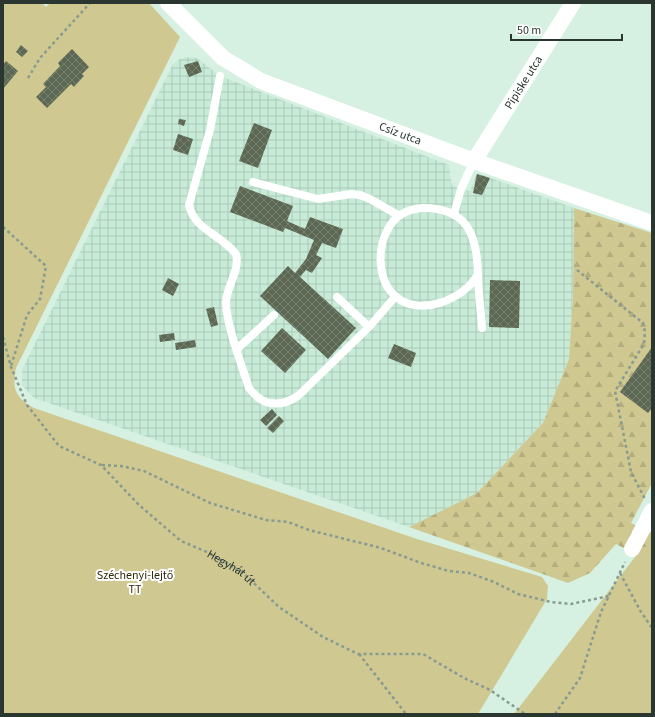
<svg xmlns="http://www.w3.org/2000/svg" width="655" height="717" viewBox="0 0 655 717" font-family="'Source Sans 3',sans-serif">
	<defs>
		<pattern id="industrial-grid" width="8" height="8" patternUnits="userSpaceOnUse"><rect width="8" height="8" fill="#c7ebd7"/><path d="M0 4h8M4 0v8" fill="none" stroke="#abcab9"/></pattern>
		<pattern id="forest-firs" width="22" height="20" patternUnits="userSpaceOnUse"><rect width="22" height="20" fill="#d0c891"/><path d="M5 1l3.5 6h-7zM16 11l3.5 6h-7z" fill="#b3ac7d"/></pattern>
		<pattern id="building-cross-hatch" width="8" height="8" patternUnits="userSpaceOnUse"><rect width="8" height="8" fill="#5c6853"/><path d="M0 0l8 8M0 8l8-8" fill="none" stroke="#757f6e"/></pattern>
	</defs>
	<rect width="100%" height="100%" fill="#d6f1e2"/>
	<!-- industrial -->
	<path fill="url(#industrial-grid)" d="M189,57l8,1 23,18 229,89 3,21 18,5 7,-18 97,35 -1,85 -4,66 -26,64 -66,70 -68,34 -375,-129 -12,-13v-15l151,-306 7,-5z"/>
	<!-- forest -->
	<path fill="url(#forest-firs)" d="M574,208l78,25v250l-21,40 21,10v46l-17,-25 -19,-10 -26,29 -22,10 -159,-56 68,-34 66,-70 26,-64 4,-66z"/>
	<!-- park -->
	<path fill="#d0c891" d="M3,3h39l4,4 4,-4h99l31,34 -164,331c-4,21 -1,29 18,40l383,131 125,38 6,9 -1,13 -69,115h-475z
		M642,548l10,7v159h-138z"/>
	<!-- building -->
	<path fill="url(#building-cross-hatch)" d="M21,45l7,6 -6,6 -6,-5z
		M72,49l17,18 -7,7 2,2 -10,11 -3,-3 -24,24 -11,-11 10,-10 -3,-3 17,-18 -2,-3z
		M6,61l12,10 -15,18v-24z
		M198,61l4,11 -13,5 -5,-12z
		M179,119l7,1 -2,6 -6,-2z
		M254,123l18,7 -14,38 -19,-7z
		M178,134l15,5 -5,16 -15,-5z
		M477,174l13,4 -8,17 -9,-2z
		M240,186l53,20 -6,15 18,8 5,-12 33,12 -7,19 -14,-5 -6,12 6,3 -10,15 -6,-3 -6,7 56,51 -28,31 -68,-63 28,-30 7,7 11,-14 8,-19 -29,-12 -2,4 -53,-20z
		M168,278l11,6 -6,12 -11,-6z
		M490,280l30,1 -1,47 -30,-1z
		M214,307l4,18 -7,2 -5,-18z
		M282,328l24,22 -21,23 -24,-22z
		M174,333l1,7 -15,2 -1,-7z
		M195,340l1,7 -20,3 -1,-7z
		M394,344l22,9 -5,14 -23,-9z
		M652,347v61l-4,5 -28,-21z
		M272,409l5,6 -11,11 -6,-6z
		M279,416l5,5 -11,12 -6,-5z"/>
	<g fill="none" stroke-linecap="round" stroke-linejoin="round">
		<!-- path -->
		<g stroke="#879b90" stroke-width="2.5" stroke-dasharray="3 3" stroke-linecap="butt">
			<path d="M28,78l12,-20 50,-55"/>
			<path d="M3,227l43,39 -6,33 -13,16 -16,51"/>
			<path d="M577,270l66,53 2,9 -1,12 -29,47 16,81 14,27"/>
			<path id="s1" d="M3,337l8,30 16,38 32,41 42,19 38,40 42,36 26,11 35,20 37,35 44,30 35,17h65l41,24 26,12 35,24"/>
			<path d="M102,465l19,1 23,5 66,32 56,17 22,2 21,8 72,18 40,15 28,8 20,2 25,9 24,12 33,8 20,2 38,-8"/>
			<path d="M620,573l21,39 11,16"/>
			<path d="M359,654l47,60"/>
			<path d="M555,714l25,-36 21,-66 24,-50"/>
		</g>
		<!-- lane -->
		<path stroke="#fff" stroke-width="8" d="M220,76l-10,54 -21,75c5,25 33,30 47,49 4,17 -9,31 -10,48 0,22 16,64 23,86 13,18 30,20 49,8l71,-69 26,-30
			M253,182l65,17 33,-5 9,1 10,4 28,16
			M454,214l7,-25 13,-28
			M478,274c-13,25 -59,44 -83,22 -17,-15 -18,-46 -8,-65 7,-15 19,-22 36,-23 44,0 54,26 55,66 0,18 3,36 4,54
			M337,297l32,30
			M237,349l37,-34"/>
		<!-- street -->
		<g stroke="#fff" stroke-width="16">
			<path id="s2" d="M168,3l55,55 38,23 213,80 178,62"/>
			<path id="s3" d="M474,161l99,-158"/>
			<path d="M632,549l20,-38"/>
		</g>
	</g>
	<g text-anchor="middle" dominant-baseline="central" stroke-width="4" stroke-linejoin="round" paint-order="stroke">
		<!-- street labels -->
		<g font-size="12" fill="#2b3630" stroke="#fff">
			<text stroke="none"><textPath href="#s3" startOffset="93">Pipiske utca</textPath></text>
			<text stroke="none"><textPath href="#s2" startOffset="271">Csíz utca</textPath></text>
			<text stroke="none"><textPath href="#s1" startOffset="338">Hegyhát út</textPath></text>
		</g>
		<!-- park labels -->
		<g font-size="12" fill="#2e2a0d" stroke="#fff">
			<text x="135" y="575">Széchenyi-lejtő<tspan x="135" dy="14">TT</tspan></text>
		</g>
	</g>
	<!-- border -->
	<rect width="655" height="717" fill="none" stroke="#2b3630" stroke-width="8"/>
	<!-- scale -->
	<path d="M511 34v6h111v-6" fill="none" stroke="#2b3630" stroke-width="2"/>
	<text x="517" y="34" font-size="12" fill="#2b3630" stroke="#ffffff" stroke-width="3" paint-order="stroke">50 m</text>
</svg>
